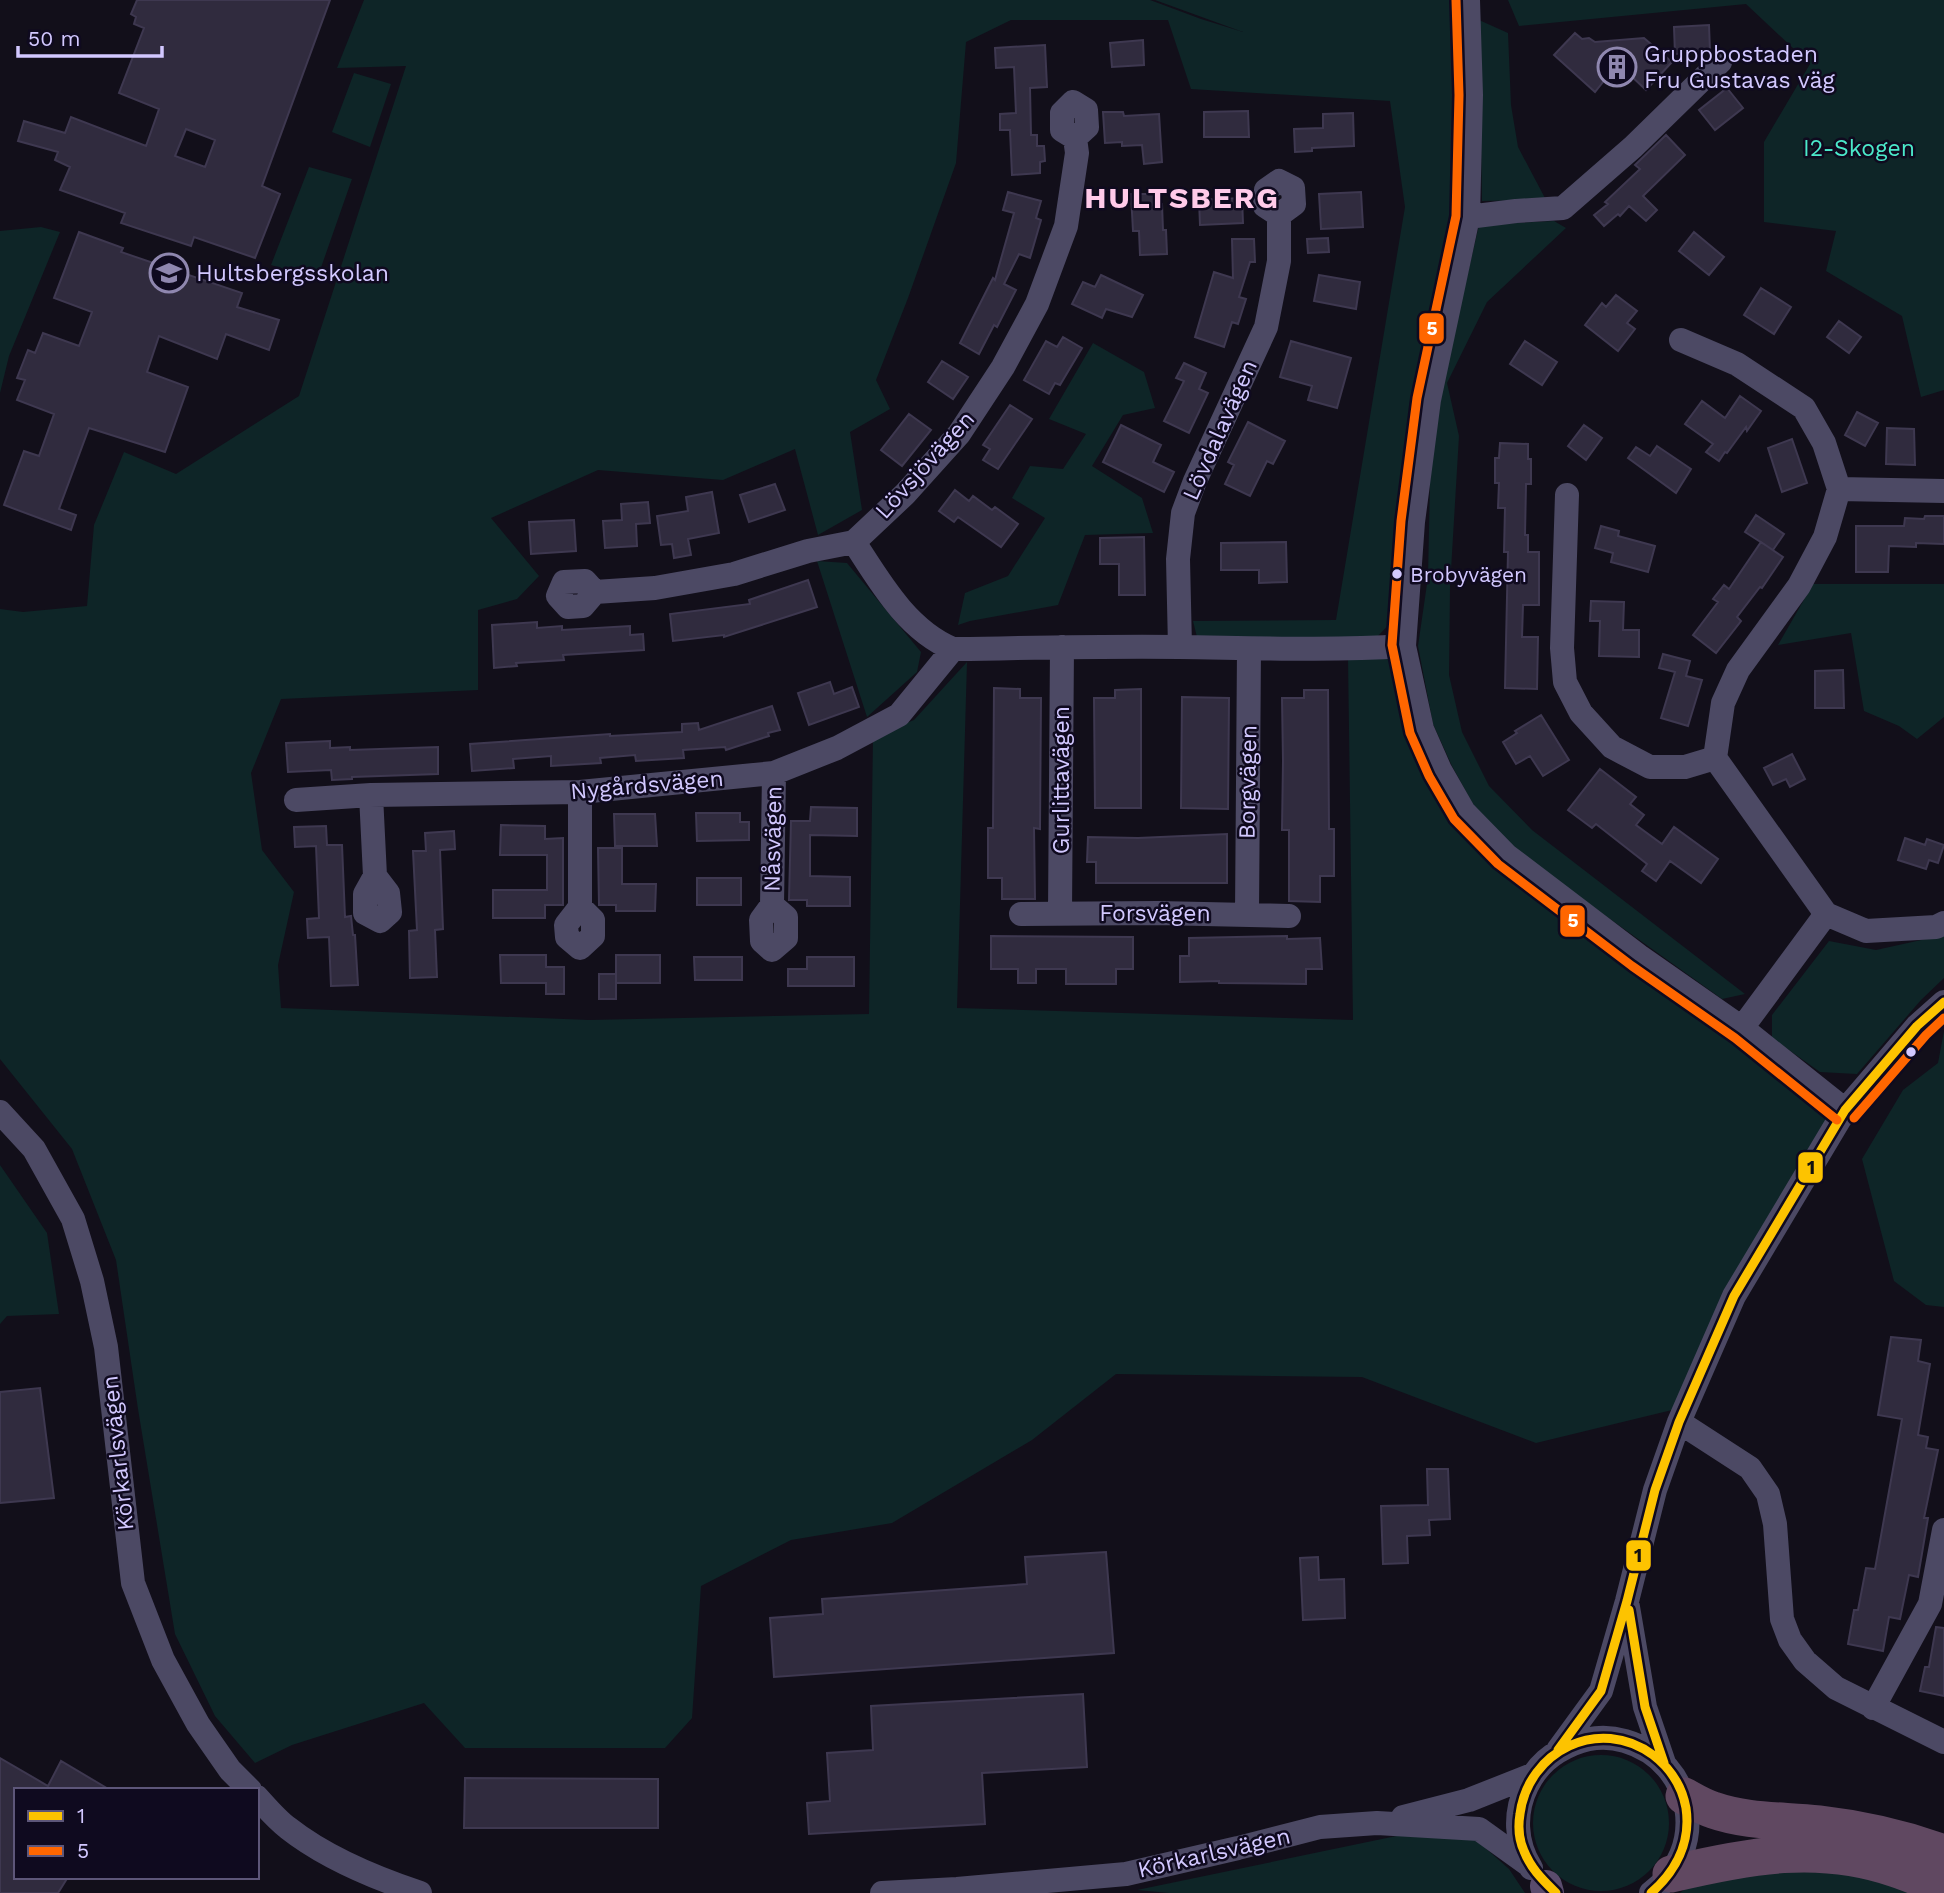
<svg xmlns="http://www.w3.org/2000/svg" width="1944" height="1893" viewBox="0 0 1944 1893" font-family="'Work Sans',sans-serif">
	<rect width="100%" height="100%" fill="#120f1a"/>
	<!-- green -->
	<path fill="#0e2527" d="M364,0h786l51,19 42,13 -88,-32h298l6,130 -3,75 -35,177 -18,108 -6,126 -20,21h-180l-4,-16 143,-1 69,-413 -15,-106 -199,-12 -23,-69h-157l-45,22 -10,121 -48,135 -32,82 14,29 -40,23 12,78 -44,25 -23,-86 -72,31 -125,-10 -107,48 48,58 -22,23 -39,11v80l-197,9 -30,74 11,77 32,42 -16,73 3,43 308,12 280,-6 4,-277 41,-17 53,-58 -10,346 396,12 -5,-363 49,-1 14,81 41,80 50,52 274,196 56,47 -160,298 -136,33 -174,-66 -246,-3 -84,66 -140,83 -101,17 -90,46 -9,132 -27,30h-200l-41,-45 -132,42 -37,18 -40,-47 -40,-82 -37,-225 -22,-149 -44,-111 -72,-90v-450l23,3 64,-6 7,-81 30,-73 52,22 123,-78 107,-330 -69,2z
		M1508,0h436v390l-23,7 -19,-81 -76,-45 10,-40 -72,-9v-80l46,-78 -64,-60 -227,22z
		M1479,20l29,13 3,72 7,42 28,53 -64,1z
		M354,73l37,11 -21,63 -38,-15z
		M309,167l43,12 -35,100 -46,-14z
		M1554,221l12,7 -79,74 -40,81 12,53 -9,151 -1,88 13,57 27,54 43,44 213,164 -23,5 -210,-150 -38,-43 -22,-40 -19,-42 -15,-78 10,-69 3,-144 48,-208z
		M41,227l19,5 -51,124 -9,37v-162z
		M1093,343l51,29 11,36 -32,7 -31,51 50,32 11,35 -68,2 -27,70 -88,16 -12,4 7,-32 43,-17 37,-58 -33,-20 18,-32 33,3 23,-35 -37,-15z
		M817,561l30,2 74,89 -4,20 -50,45z
		M1813,584h131v133l-27,22 -18,-13 -35,-15 -13,-78 -73,12z
		M1944,935v43l-23,22 -64,74 -37,-2 -48,-34v-23l57,-74 47,9z
		M1944,1031v276l-18,-2 -32,-24 -32,-122 41,-69 35,-27z
		M0,1165l47,68 12,81 -52,2 -7,8z
		M1533 1823a68 68 0 1 1 136 0a68 68 0 1 1-136 0Z
		M1406,1834l67,3 36,32 16,24h-356l-32,-3z
		M1764,1862l78,5 86,26h-248l5,-4z"/>
	<!-- building -->
	<path fill="#302b3e" stroke="#3e3850" stroke-width="2" fill-rule="evenodd" d="M137,0h193l-68,186 18,8 -25,64 -61,-21 -3,9 -70,-23 4,-10 -65,-23 10,-23 -15,-7 3,-8 -40,-11 6,-20 41,12 6,-16 75,29 13,-37 -40,-16 25,-65 -10,-4 2,-7 -5,-3zM186,129l29,11 -10,27 -30,-11z
		M1709,25l1,26 -1,1 -34,2 -1,-27z
		M1575,33l7,6 7,-1 6,4 49,-4 28,24 -26,28 -19,-18h-16l-16,20 -41,-37z
		M1143,40l1,25 -32,2 -2,-24z
		M1045,45l2,42 -17,1 1,47h6v11h7l1,15 -5,1v11l-28,2 -2,-45h-10v-16l16,-1 -2,-46 -18,1 -1,-20z
		M1727,88l16,20 -28,22 -16,-20z
		M1248,111l1,26h-45v-25z
		M1103,112h20l1,4 35,-2 3,48 -18,2 -2,-19 -20,1v-4l-17,1z
		M1353,113l1,33 -42,2v3l-17,1 -1,-23 29,-1v-14z
		M1666,135l19,20 -42,41 14,14 -11,11 -17,-15 -9,10 -2,-2 -14,12 -10,-11 14,-11 -3,-2 35,-33 -5,-4z
		M1008,192l33,9 -5,17 5,2 -11,38 -11,-4 -15,30 12,6 -19,37 -3,-2 -15,29 -19,-11 33,-65 2,2 19,-67 -11,-3z
		M1361,192l2,35 -42,2 -2,-35z
		M1131,194h22v11l9,-1 1,26h3l1,24 -27,1 -1,-24h-6z
		M1242,198l1,25 -43,2 -1,-25z
		M79,232l44,16 -2,4 121,41 -5,14 42,13 -10,30 -43,-16 -9,25 -58,-23 -12,36 41,15 -23,65 -76,-24 -30,81 17,6 -5,15 -67,-25 20,-54 15,5 15,-42 -37,-14 8,-20 -8,-2 11,-28 7,3 8,-20 36,13 13,-34 -38,-14z
		M1694,232l30,25 -15,18 -30,-24z
		M1328,238l1,14 -21,1 -1,-14z
		M1232,239h22l1,23h-5l-11,35 7,2 -8,25 -6,-2 -8,25 -29,-10 19,-65 19,6z
		M1101,275l42,20 -11,22 -26,-8 -4,9 -30,-14 11,-22 12,5z
		M1319,275l41,7 -4,27 -42,-8z
		M1761,288l30,19 -17,27 -30,-19z
		M1616,295l21,16 -10,12 8,6 -17,22 -33,-26 17,-22 4,4z
		M1839,321l22,16 -12,16 -22,-16z
		M1063,337l19,11 -22,37 -5,-2 -6,11 -25,-14 22,-39 11,6z
		M1291,341l60,17 -14,50 -29,-8 4,-14 -32,-9z
		M1525,341l32,21 -15,23 -32,-21z
		M942,361l26,16 -15,22 -25,-17z
		M1184,363l22,10 -7,16 9,4 -19,40 -25,-12 20,-40 -8,-3z
		M1740,396l21,15 -14,20 -1,-4 -19,26 -2,-1 -6,9 -13,-9 7,-8 -28,-20 17,-23 23,17z
		M1010,405l22,14 -34,50 -15,-9 7,-11 -7,-4z
		M1857,412l21,11 -13,23 -20,-11z
		M909,414l22,16 -29,36 -21,-16z
		M1248,422l37,19 -12,23 -6,-3 -17,35 -25,-12 9,-19 -6,-3z
		M1121,425l40,20 -8,17 21,10 -10,20 -61,-30z
		M1584,425l18,13 -16,22 -18,-14z
		M1887,428l27,1 1,36 -29,-1z
		M1792,439l15,44 -25,9 -14,-44z
		M1500,443l28,1v15h3v25h-5l-1,51h3v17h11v53h-16l-1,32h16l-1,52 -32,-1 3,-136h-4l1,-44h-7l1,-25h-4v-25h4z
		M1657,446l34,23 -15,24 -48,-35 8,-11 14,9z
		M775,484l10,26 -36,12 -9,-27z
		M955,490l14,11 4,-5 19,14 3,-3 23,17 -17,23 -43,-30 -4,5 -15,-11z
		M712,492l7,41 -31,6 3,16 -17,3 -2,-14 -11,1 -4,-29 31,-5 -2,-14z
		M648,502l2,21 -14,1 1,22 -32,2 -2,-27 19,-1 -1,-16z
		M1756,515l28,19 -11,16 -28,-18z
		M1925,516h19v28l-28,-1v4l-27,-1 -1,26h-32v-46h48l1,-8 19,1z
		M574,520l2,31 -45,3 -2,-32z
		M1601,526l18,5 -1,5 37,10 -7,26 -37,-10 2,-9 -18,-5z
		M1144,537l1,58h-26v-31h-19v-26z
		M1286,542l1,40 -28,1v-13h-38v-27z
		M1761,542l22,15 -21,31 -2,-1 -23,30 4,4 -25,32 -23,-18 25,-33 -5,-3 11,-14 5,4z
		M808,580l9,27 -93,30v-2l-51,6 -3,-27 80,-10 -1,-4z
		M1591,601l33,1 -1,28h16v27l-40,-1 1,-35h-10z
		M537,622v6l25,-2v4l68,-4v9l13,-1 1,16 -81,5 1,5 -48,3 1,3 -23,2 -2,-43z
		M1663,654l27,7 -4,15 16,4 -14,46 -27,-8 14,-46 -16,-4z
		M1843,670l1,38h-29v-37z
		M830,682l4,12 18,-7 7,20 -50,18 -11,-32z
		M994,688l26,1v9h21l-1,131 -6,-1 1,71h-33v-21h-14v-50h5z
		M1141,689v119h-46l-1,-110h21v-8z
		M1304,690h24l1,139h5v47h-14v26l-31,-1v-71h-7l1,-69 -1,-63h22z
		M1182,697l47,1 -1,111 -47,-1z
		M772,706l8,24 -12,3 1,3 -43,14 -1,-3 -42,3 1,8 -48,3 -1,-6 -35,3 1,5 -50,3v-10l-38,3 1,9 -42,3 -2,-27 140,-10v2l72,-4v-8l16,-1 1,7z
		M1541,715l28,45 -26,16 -13,-20 -14,8 -13,-22 14,-9 -2,-2z
		M330,741v7l20,-1v3l88,-3v27l-86,3v2l-20,1 -1,-10 -43,2 -2,-29z
		M1792,754l13,25 -15,8 -4,-8 -13,6 -9,-17z
		M1600,769l36,28 -6,7 14,11 -8,10 26,19 12,-17 44,32 -17,24 -31,-22 -14,20 -14,-10 5,-7 -51,-40 -4,4 -24,-18z
		M811,807l46,1v28l-47,-1v41l40,1v29h-43v-6h-18l2,-79h19z
		M696,813h44v9h9v18l-52,1z
		M614,814h41l2,32h-42z
		M501,825l44,1v13l18,-1v67h-18v13h-52v-28h54v-35h-47z
		M326,826l1,19h15l3,72 6,-1 2,19h2l3,50 -27,1 -2,-49 -21,1 -1,-19 12,-1 -3,-72 -21,1 -1,-20z
		M454,831l1,18 -15,1 3,79 -8,1 2,47 -27,1 -1,-47 8,-1 -4,-79h13l-1,-18z
		M1227,834v49h-131v-21h-9l1,-25 50,1z
		M1905,838l20,7 2,-6 17,6 -6,18 -9,-3 -3,9 -28,-9z
		M598,848h24v36h34l-1,27h-39v-6h-17z
		M697,878h44v27h-44z
		M991,936l142,1v32h-17v15h-50v-15h-30v14h-18v-14h-27z
		M1287,936v3l33,-1 2,31h-16v15l-87,-1v-2l-39,1v-26h9v-18z
		M500,955h46v12h18v27h-18v-11h-45z
		M616,955h44v28h-44z
		M694,957h48v23h-47z
		M807,957h47v29h-66v-17h19z
		M599,974h17v25h-17z
		M1891,1337l30,3 -3,21 12,3 -12,71 10,2 -2,11 12,2 -14,68h4l-10,59 -9,-2 -9,44 -11,-2 -6,34 -35,-7 6,-34h4l8,-42 9,1 27,-150 -24,-4z
		M40,1388l14,110 -54,5v-111z
		M1427,1469h21l2,50 -21,1 1,15 -23,1 1,27 -25,1 -2,-58 47,-1z
		M1106,1552l8,101 -340,24 -4,-59 53,-4 -1,-15 205,-15 -2,-27z
		M1318,1557l1,23 25,-1 1,39 -42,2 -3,-62z
		M1936,1627l8,1v68l-24,-5 5,-24h4z
		M1083,1694l4,73 -105,6 3,51 -176,10 -2,-31 23,-2 -3,-48 46,-3 -2,-44z
		M0,1758l48,28 13,-25 49,29h-94v87h52l-10,16h-58z
		M465,1778l193,1v49h-194z"/>
	<g fill="none" stroke-linecap="round" stroke-linejoin="round">
		<!-- minor -->
		<path stroke="#4c4964" stroke-width="24" d="M1468,0l3,95 -3,122 -39,183 -16,122 -9,124 18,83 18,41 24,42 42,43 133,101 103,72 103,82
			M1468,217l48,-6 47,-3 70,-61 87,-85
			M1681,340l56,24 67,44 20,35 15,46 -14,48 -26,49 -61,84 -15,33 -8,55 111,156 40,17 70,-4 8,-4
			M1839,489l105,2
			M1567,495l-5,153 3,34 16,31 31,34 38,20h35l30,-9
			M854,542c26,40 53,88 99,107 75,-1 151,-3 226,-2 75,1 150,4 225,-1
			M595,592l-12,14 -15,1 -10,-11 6,-14 21,-1 10,11 60,-4 79,-14 74,-23 46,-9 51,-48 54,-60 44,-67 34,-63 29,-78 11,-73 -2,-15 12,-11 -1,-17 -13,-8 -11,11v17l13,8
			M1180,647l-2,-88 5,-46 12,-32 71,-154 13,-66v-46l15,-11 -1,-16 -14,-7 -13,9 -1,16 14,9
			M580,792v115l-14,18 1,12 13,11 13,-12v-16l-13,-13
			M371,795l4,81 -10,18v19l15,8 10,-9 -2,-19 -13,-17
			M296,800l75,-5 209,-3 194,-19 63,-25 62,-33 54,-66
			M772,905l-11,15 1,21 10,9 14,-12v-21l-14,-12 2,-132
			M1060,913l2,-266
			M1021,914l137,-1 131,3
			M1247,914l2,-265
			M1742,1028l84,-114
			M0,1112l34,37 39,70 19,62 14,66 27,236 30,77 35,64 32,46 20,20
			M1679,1422l71,46 18,26 7,30 7,95 8,21 15,21 31,27 108,54
			M1628,1607l17,100 19,56
			M1873,1708l57,-104 14,-74
			M1558,1750l43,-59 26,-90 28,-111 24,-68 55,-126 111,-186 72,-84 27,-24
			M257,1797c10,11 20,23 31,31 38,30 87,50 132,65
			M1403,1817l66,-17 63,-25
			M1531,1868c-16,-25 -17,-56 -4,-82 10,-21 25,-33 46,-42 17,-7 35,-8 52,-3 71,21 84,109 26,152
			M882,1893l75,-4 169,-15 112,-26 82,-21 57,-4 102,6 50,36"/>
		<!-- major -->
		<path stroke="#5a4c6d" stroke-width="32" d="M1546,1886l2,7"/>
		<!-- highway -->
		<path stroke="#604861" stroke-width="37" d="M1684,1796c9,5 19,11 29,14 34,12 70,10 106,14 44,5 83,14 125,29
			M1671,1874c76,-18 148,-32 225,-5 17,6 34,12 48,24"/>
		<defs>
			<path id="bus-1" d="M1629,1610l16,97 19,56
				M1558,1750l43,-59 26,-90 28,-111 24,-68 55,-126 111,-186 72,-84 27,-24
				M1556,1893c-13,-13 -25,-24 -32,-42 -5,-11 -6,-25 -4,-37 8,-63 79,-99 133,-59 17,13 29,31 33,53 5,34 -10,63 -35,85"/>
			<path id="bus-2" d="M1456,0l3,95 -3,121 -39,182 -16,123 -9,124 18,88 19,43 25,43 44,45 134,102 103,72 102,82
				M1854,1118l72,-83 18,-17"/>
		</defs>
		<!-- bus-1 casing -->
		<use href="#bus-1" stroke="#0f0a1f" stroke-width="14"/>
		<!-- bus-2 casing -->
		<use href="#bus-2" stroke="#0f0a1f" stroke-width="14"/>
		<!-- bus-1 -->
		<use href="#bus-1" stroke="#fdc300" stroke-width="9"/>
		<!-- bus-2 -->
		<use href="#bus-2" stroke="#f60" stroke-width="9"/>
	</g>
	<!-- icons -->
	<defs>
		<symbol id="building-ring" viewBox="-11 -11 22 22"><circle r="9.5" fill="#0f0a1f" stroke="#8f87af" stroke-width="1.5"/><path d="M-4-6H4V6H1V3H-1V6H-4ZM-2.5-4.3h1.7v1.8h-1.7ZM.8-4.3h1.7v1.8H.8ZM-2.5-1h1.7V.8h-1.7ZM.8-1h1.7V.8H.8Z" fill="#8f87af"/></symbol>
		<symbol id="school-ring" viewBox="-11 -11 22 22"><circle r="9.5" fill="#0f0a1f" stroke="#8f87af" stroke-width="1.5"/><path d="M0-5L7-2L0 1L-7-2ZM-4 1L0 2.5L4 1V4Q0 6-4 4Z" fill="#8f87af"/></symbol>
	</defs>
	<g fill-rule="evenodd">
		<use href="#building-ring" x="1595" y="45" width="44" height="44"/>
		<use href="#school-ring" x="147" y="251" width="44" height="44"/>
	</g>
	<!-- markers -->
	<g fill="#d2c8ff" stroke="#0f0a1f" stroke-width="2.5">
		<circle cx="1397" cy="574" r="6"/>
		<circle cx="1911" cy="1052" r="6"/>
	</g>
	<g text-anchor="middle" dominant-baseline="central" stroke-width="5" stroke-linejoin="round" paint-order="stroke">
		<!-- bus labels -->
		<g font-size="21" fill="#d2c8ff" stroke="#0f0a1f" text-anchor="start">
			<text x="1410" y="574">Brobyvägen</text>
		</g>
		<!-- poi labels -->
		<g font-size="23" fill="#d2c8ff" stroke="#0f0a1f" text-anchor="start">
			<text x="1644" y="54">Gruppbostaden<tspan x="1644" dy="26">Fru Gustavas väg</tspan></text>
			<text x="196" y="273">Hultsbergsskolan</text>
		</g>
		<!-- park labels -->
		<g font-size="23" fill="#4be9ca" stroke="#0f0a1f">
			<text x="1859" y="148">I2-Skogen</text>
		</g>
		<!-- street labels -->
		<g font-size="23" fill="#d2c8ff" stroke="#0f0a1f">
			<text transform="translate(1220 430) rotate(-66)">Lövdalavägen</text>
			<text transform="translate(925 465) rotate(-48)">Lövsjövägen</text>
			<text transform="translate(1061 780) rotate(-90)">Gurlittavägen</text>
			<text transform="translate(1248 782) rotate(-89)">Borgvägen</text>
			<text transform="translate(647 785) rotate(-5)">Nygårdsvägen</text>
			<text transform="translate(773 839) rotate(-89)">Nåsvägen</text>
			<text x="1155" y="913">Forsvägen</text>
			<text transform="translate(118 1453) rotate(-96)">Körkarlsvägen</text>
			<text transform="translate(1214 1853) rotate(-13)">Körkarlsvägen</text>
		</g>
		<!-- district labels -->
		<g font-size="30" font-weight="bold" letter-spacing="2" fill="#ffcae9" stroke="#0f0a1f">
			<text x="1182" y="197">HULTSBERG</text>
		</g>
	</g>
	<g stroke="#0f0a1f" stroke-width="2.5">
		<rect x="1418" y="312" width="27" height="33" rx="7" fill="#f60"/>
		<rect x="1559" y="904" width="27" height="34" rx="7" fill="#f60"/>
		<rect x="1797" y="1151" width="27" height="33" rx="7" fill="#fdc300"/>
		<rect x="1625" y="1539" width="27" height="33" rx="7" fill="#fdc300"/>
	</g>
	<g font-size="19" text-anchor="middle" font-weight="bold" fill="#fff">
		<text x="1432" y="335">5</text>
		<text x="1573" y="927">5</text>
	</g>
	<g font-size="19" text-anchor="middle" font-weight="bold" fill="#111">
		<text x="1811" y="1174">1</text>
		<text x="1638" y="1562">1</text>
	</g>
	<!-- legend -->
	<rect x="14" y="1788" width="245" height="91" fill="#0f0a1f" stroke="#5d5679" stroke-width="2"/>
	<rect x="28" y="1811" width="35" height="10" fill="#fdc300" stroke="#5d5679" stroke-width="2"/>
	<text x="77" y="1823" font-size="21" fill="#d2c8ff">1</text>
	<rect x="28" y="1846" width="35" height="10" fill="#ff6600" stroke="#5d5679" stroke-width="2"/>
	<text x="77" y="1858" font-size="21" fill="#d2c8ff">5</text>
	<!-- scale -->
	<path d="M18 46v10h144v-10" fill="none" stroke="#d2c8ff" stroke-width="3.5"/>
	<text x="28" y="46" font-size="21" fill="#d2c8ff" stroke="#0f0a1f" stroke-width="5" paint-order="stroke">50 m</text>
</svg>
